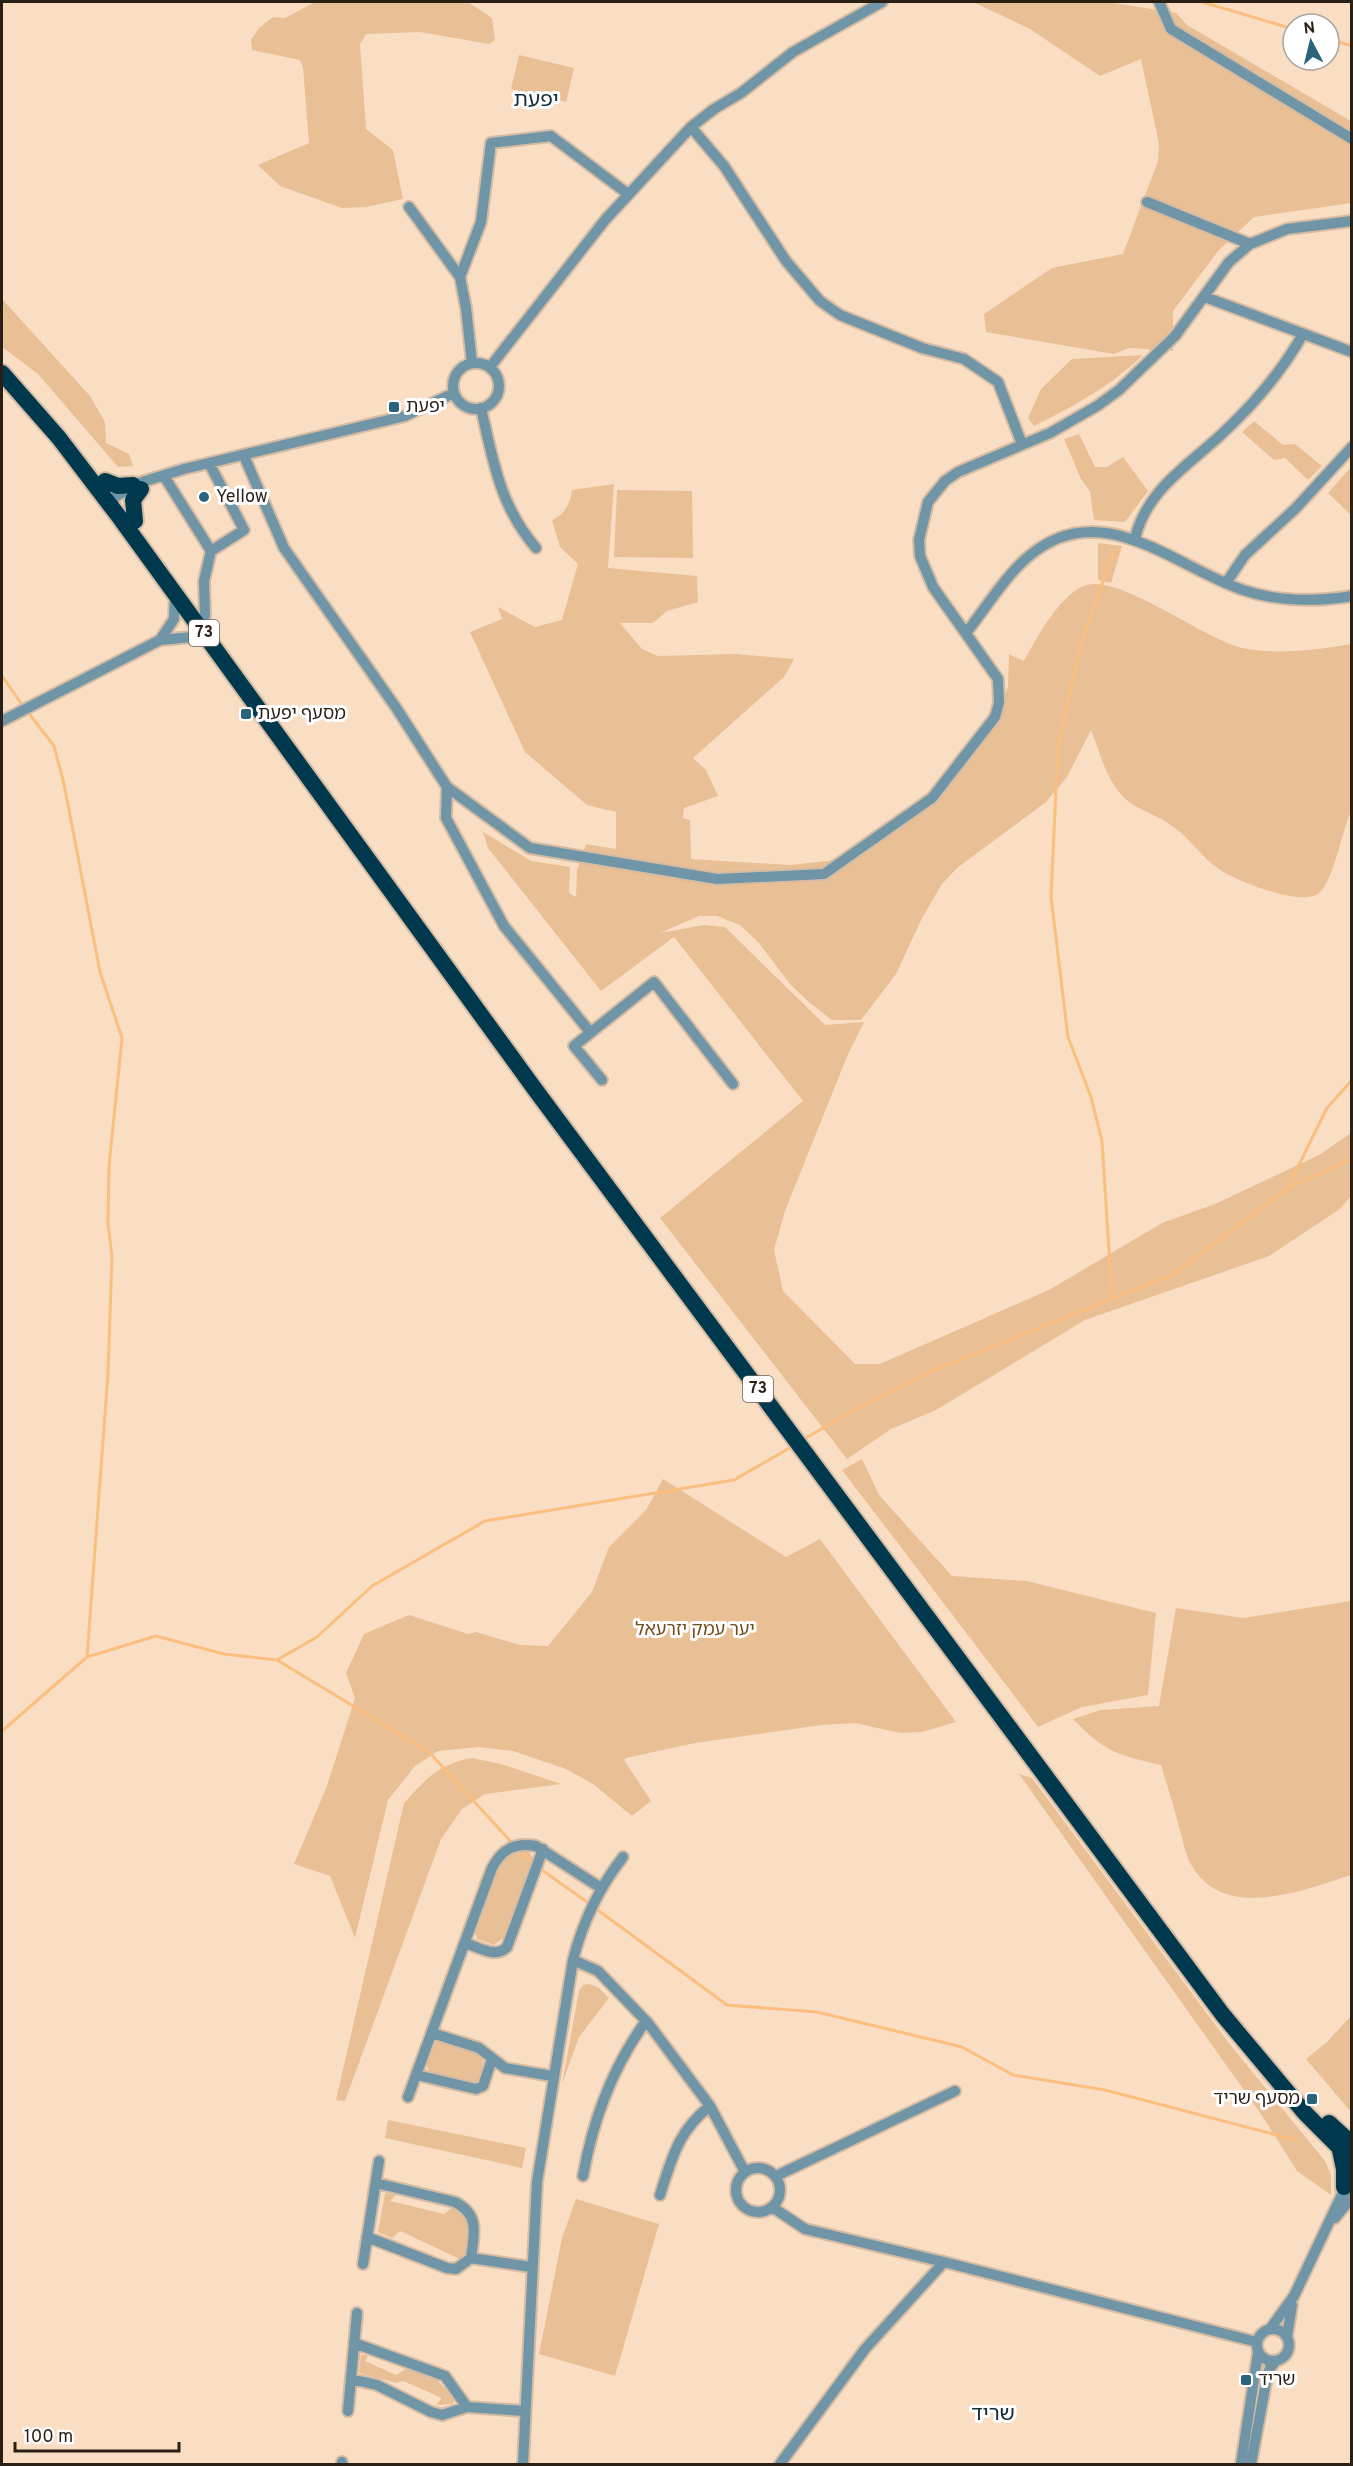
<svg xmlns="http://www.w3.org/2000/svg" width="1353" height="2466" viewBox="0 0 1353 2466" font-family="Overpass,'Noto Sans Hebrew',sans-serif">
	<rect width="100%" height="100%" fill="#fadec3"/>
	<!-- green -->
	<path fill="#e9bf95" d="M315,2h153l24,16 3,22 -6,4 -69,-12 -54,2 -6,10 6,85 27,21 10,49 -37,8 -24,1 -62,-22 -22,-21 51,-22 -6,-75 -3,-8 -48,-10 -1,-10 8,-12 14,-11 12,1z
		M973,2h135l68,11 11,12 164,96v82l-97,14 -36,34 -45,60v40l-44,-3 -15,6 -128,-22 -2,-18 68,-46 71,-14 35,-93 1,-17 -18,-85 -41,17 -70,-47z
		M519,55l55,13 -8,34 -55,-13z
		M2,299l88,97 15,26 1,21 23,11 4,12 -15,1 -80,-93 -36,-27z
		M1143,355c-32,31 -69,51 -109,71l-6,-8 13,-29 31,-30z
		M1254,421l29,24 12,-1 27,22 -14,14 -23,-22 -11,2 -32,-28z
		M1079,434l16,33h12l16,-10 25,34 -23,31 -31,-2 -4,-29 -9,-12 -17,-40z
		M1351,467v48l-23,-22z
		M614,484l-6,84 89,8 1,26 -31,9 -14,12h-33l22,26 16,7 77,-2 59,5 -10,18 -91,81 13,12 12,26 -34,12 -1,10 7,2 1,39 99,6 47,-5 90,-64 76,-93 5,-17 1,-32 15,7c12,-22 37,-69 63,-76 35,-9 115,53 155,63 33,7 77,2 109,-4v167c-8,17 -19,75 -33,83 -19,12 -82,-13 -99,-25 -18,-12 -29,-31 -47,-43 -17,-13 -39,-16 -53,-34 -15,-19 -19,-40 -28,-62l-24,47 -21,25 -89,66 -15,16 -20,34 -26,56 -35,46h-29l-21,-16 -21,-20 -31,-41 -19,-18 -23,-9h-18l-39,17 44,-8 21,2 100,98 39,-3 -16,32 -63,157 -11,39 9,41 72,73h25l169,-74 113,-67 53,-19 104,-49 32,-22v63l-11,13 -71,47 -184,64 -149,90 -45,19 -44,30 -187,-241 143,-117 -129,-164 -73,54 -113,-143 -5,-16 48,29 39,6 -1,26 7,4 1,-27 9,-26 30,5v-37l-29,-7 -62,-53 -55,-120 32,-13 -4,-12 37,20 27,-7 16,-56 -18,-17 -8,-27c13,-5 18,-17 20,-30z
		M617,490l75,1 1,67 -79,-1z
		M1098,543l24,3 -11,37 -13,-3z
		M862,1459l17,36 73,81 75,5 129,32 -8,82 -66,12 -44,20 -196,-257z
		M663,1479l123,78 34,-18 136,183 -34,10 -22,1 -45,-10 -34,2 -126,18 -69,15 -2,2 27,41 -19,15 -39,-32 -27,-15 -53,-18 -34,-4 -41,4 -23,15 -27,34 -33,138 -25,-62 -36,-12 33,-78 28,-88 -9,-25 18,-39 45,-19 59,19 8,-2 44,13 28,1 44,-54 17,-45 37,-37z
		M1351,1601v274c-46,15 -127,47 -159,-9 -7,-11 -9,-27 -13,-39 -5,-21 -12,-41 -18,-62 -44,-10 -56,-13 -88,-46l28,-9 58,-4 17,-98 67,10z
		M472,1758l29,6 60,20 -76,10 -23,15 -21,30 -96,262 -9,-1 68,-297c22,-24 34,-39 68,-45z
		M1019,1774l13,4 196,264 97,119 6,14v20l-34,-24 -36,-57z
		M523,1850l7,3 3,6 -2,10 -25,67 -12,9 -17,-6 -2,-9c9,-26 16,-75 48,-80z
		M590,1984l9,4 10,10 -30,39 -17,47 17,-93 4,-6z
		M1351,2016v96l-45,-53 20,-16z
		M442,2040l35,11 6,6 -2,20 -5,7 -47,-12 -3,-9 5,-19z
		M388,2120l138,28 -4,20 -137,-30z
		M385,2193l11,2 -6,6 54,13 9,-7c20,8 19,36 9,53l-62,-29 -8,7 -14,-6z
		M576,2199l83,25 -44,152 -76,-22 23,-116z
		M361,2354l7,2 -3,5 31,14 13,-8 25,10 20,21 -1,6 -17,1 6,-7 -39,-17 -7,2 -37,-10z"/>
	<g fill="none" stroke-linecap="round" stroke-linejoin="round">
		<!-- stream -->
		<path stroke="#fbbe7e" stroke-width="3" d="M1202,2l91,27
			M1329,39l23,7
			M2,676l21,30
			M27,711l27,35 10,38 36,188 22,66 -13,128 -1,57 4,34 -4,116 -21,284
			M1287,1189l40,-81 25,-28
			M1112,1298l-10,-157 -11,-44 -23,-60 -17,-140 7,-151 22,-99 34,-97
			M804,1439l61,-35 62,-31 247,-99 113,-85 65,-31
			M277,1660l152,92 83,91
			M2,1731l85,-74 69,-21 68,18 53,6 40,-23 55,-51 113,-65 249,-41 59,-34
			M517,1848l17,16
			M539,1868l51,36
			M595,1908l132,97 90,7 145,35 51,28 92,15 191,50"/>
		<defs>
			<path id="minor" d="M1159,2l12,27 181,110
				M691,127l33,39 62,95 34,40 20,14 82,33 42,11 34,23 24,62
				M1147,202l103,42 37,-15 65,-8
				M409,207l51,70 6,31 6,55
				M460,277l21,-55 10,-79 60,-7 77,58
				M1205,297l147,55
				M453 386a23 23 0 1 1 46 0a23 23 0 1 1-46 0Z
				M490,367l115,-147 86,-93 23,-18 27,-16 52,-41 89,-50
				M481,408c12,53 19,98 55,140
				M244,456l40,92 113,161 50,78 83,61 187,31 107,-5 108,-76 63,-81 4,-14 -1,-24 -65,-92 -13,-31 -1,-16 9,-38 17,-21 13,-9 92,-39 47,-27 22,-16 56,-54 54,-74 21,-18
				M209,463l35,67 -33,21
				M164,476l47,75 -7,30 1,35
				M111,505l5,-9 26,-14 42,-13 221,-53 49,-23
				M1135,539c11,-50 56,-75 90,-108 31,-29 57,-60 78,-97
				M1226,583l19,-28 51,-47 56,-61
				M966,633c19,-24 40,-58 63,-77 72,-61 144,10 214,34 36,12 72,12 109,6
				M160,640l32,-3 18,5
				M2,721l158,-81 14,-21 1,-23
				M447,787l-1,31 58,108 86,106
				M602,1080l-28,-34 80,-64 79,102
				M465,1943c13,4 31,16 42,4l36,-98
				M573,1960c10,-39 25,-71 50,-103
				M432,2033l47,15 26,20 47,8
				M417,2075l59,14 7,-3 9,-27
				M408,2097l84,-229c10,-19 23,-26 44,-22l65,42
				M736 2190a22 22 0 1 1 44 0a22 22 0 1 1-44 0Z
				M583,2176c10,-57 29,-108 63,-155
				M776,2176l179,-85
				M376,2183l79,19c25,13 19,31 16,56l60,9
				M660,2195c12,-37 18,-64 50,-89
				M772,2207l33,22 139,33
				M1335,2218l17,-21
				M367,2237l80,31 9,1 15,-11
				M363,2264l16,-103
				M1257 2345a16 16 0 1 1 32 0a16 16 0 1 1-32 0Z
				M1270,2329l24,-33 54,-114
				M1287,2337l5,-32
				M354,2343l91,33 22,31
				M351,2379l26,6 54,27 11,3 25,-8 57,4
				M348,2411l9,-98
				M342,2462v2
				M523,2464l14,-282 36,-222 25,11 50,52 62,83 35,66
				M780,2464l85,-115 79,-87 313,80
				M1241,2464l17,-111
				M1251,2464l16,-87 3,-9 6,-7"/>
			<path id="highway" d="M2,373l57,65 61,80 414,570 689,927 82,98 47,47
				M105,481l13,5 15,-1
				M135,521l-2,-21 8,-11
				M1329,2123l23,21
				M1340,2150l4,19v18"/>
		</defs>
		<!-- minor casing -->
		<use href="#minor" stroke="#d4bca4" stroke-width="14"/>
		<!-- highway casing -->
		<use href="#highway" stroke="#d4bca4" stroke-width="20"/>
		<!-- minor -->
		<use href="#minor" stroke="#7095a7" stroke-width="10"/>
		<!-- highway -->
		<use href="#highway" stroke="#00394d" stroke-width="16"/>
	</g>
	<!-- markers -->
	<g fill="#29647c" stroke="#fff" stroke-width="2">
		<rect x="388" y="401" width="12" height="12" rx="3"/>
		<circle cx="204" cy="497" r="6"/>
		<rect x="240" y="708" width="12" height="12" rx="3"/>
		<rect x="1306" y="2093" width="12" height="12" rx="3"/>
		<rect x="1240" y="2374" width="12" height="12" rx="3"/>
	</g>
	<g text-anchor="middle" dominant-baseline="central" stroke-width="6" stroke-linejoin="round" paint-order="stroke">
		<!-- shield labels -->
		<g fill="#fff" stroke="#69625b" stroke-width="1.5">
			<rect x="189" y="620" width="30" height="26" rx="4.5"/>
			<rect x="743" y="1376" width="30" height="26" rx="4.5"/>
		</g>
		<g font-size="16" font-weight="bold" fill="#291f15">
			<text x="204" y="633">73</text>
			<text x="758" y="1389">73</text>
		</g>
		<!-- poi labels -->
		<g font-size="18" fill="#291f15" stroke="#fff" text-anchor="start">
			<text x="406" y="407">יפעת</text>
			<text x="216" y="497">Yellow</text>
			<text x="258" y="714">מסעף יפעת</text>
			<text x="1300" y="2099" text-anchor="end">מסעף שריד</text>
			<text x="1258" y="2380">שריד</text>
		</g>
		<!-- park labels -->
		<g font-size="18" fill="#744c1c" stroke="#fff">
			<text x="695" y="1630">יער עמק יזרעאל</text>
		</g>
		<!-- quarter labels -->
		<g font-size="21" fill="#132e3a" stroke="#fff">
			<text x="536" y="100">יפעת</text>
			<text x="993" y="2414">שריד</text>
		</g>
	</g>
	<!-- border -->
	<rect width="1353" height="2466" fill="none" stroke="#291f15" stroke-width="6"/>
	<!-- north arrow -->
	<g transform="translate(1311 42) rotate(353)"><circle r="28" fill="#ffffff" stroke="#a9a5a1" stroke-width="1.5"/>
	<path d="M0-4.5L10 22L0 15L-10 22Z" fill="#29647c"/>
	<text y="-9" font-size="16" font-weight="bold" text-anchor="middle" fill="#291f15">N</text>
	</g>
	<!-- scale -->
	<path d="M15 2442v9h164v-9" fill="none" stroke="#291f15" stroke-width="3"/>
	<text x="24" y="2442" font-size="18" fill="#291f15" stroke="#ffffff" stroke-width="4.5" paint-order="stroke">100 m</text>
</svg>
